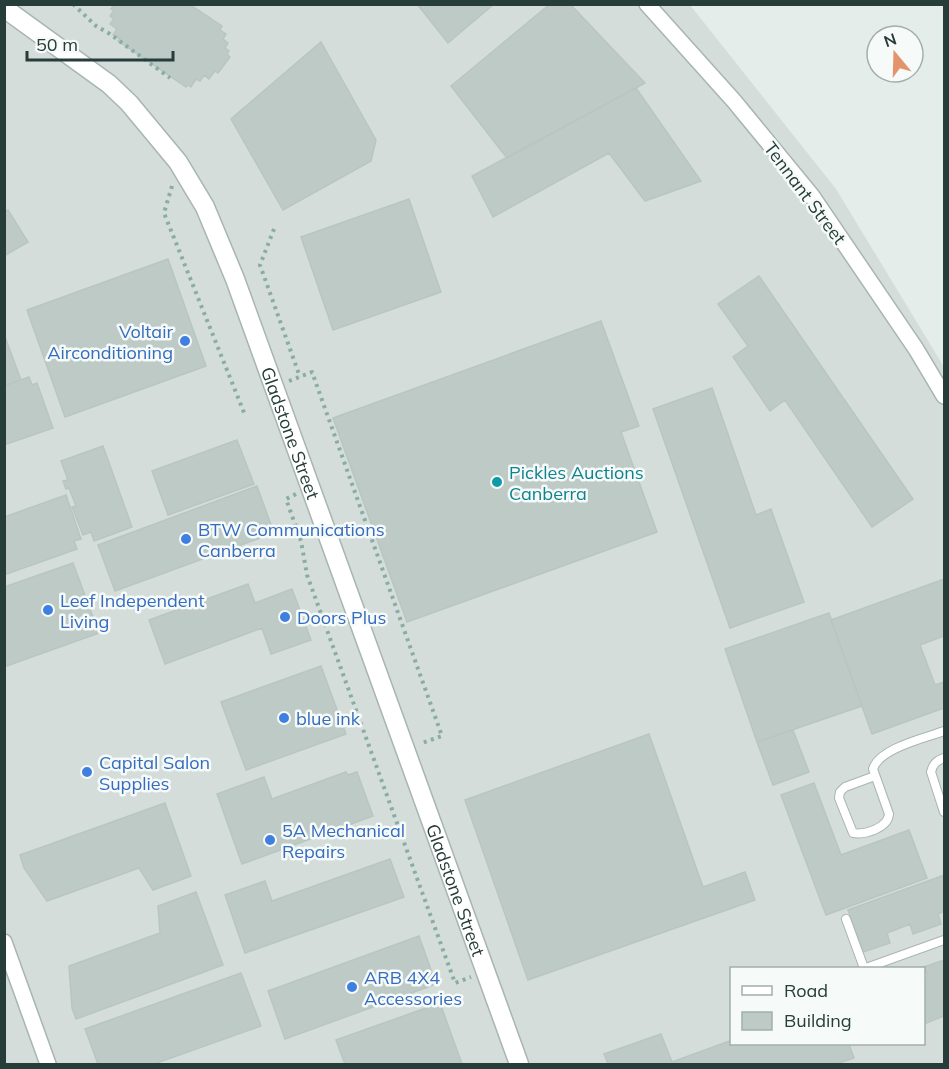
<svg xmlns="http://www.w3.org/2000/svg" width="949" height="1069" viewBox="0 0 949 1069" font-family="Mulish,sans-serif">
	<rect width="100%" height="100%" fill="#e5edea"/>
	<!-- built -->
	<path fill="#d4ddd9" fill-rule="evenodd" d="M5,5h685l146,184 108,178v697h-939zM732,968h192v76h-192z"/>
	<!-- building -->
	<path fill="#becac6" stroke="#b8c6c1" stroke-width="1.5" d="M114,4h75l33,22 -2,4 6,4 -3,5 5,4 -3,5 4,3 -2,3 3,3 -12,16 -3,-2 -6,8 -5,-4 -4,6 -4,-2 -5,8 -3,-2 -2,2 -68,-46 2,-2 -7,-4 4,-6 -7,-5 4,-5 -4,-3 4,-6 -3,-1z
		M417,4h77l-46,39z
		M550,4h20l75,79 -138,75 -56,-72z
		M321,42l55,98 -5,21 -88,49 -52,-91z
		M636,88l65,93 -56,20 -36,-48 -116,64 -21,-41z
		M409,199l32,93 -108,38 -32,-93z
		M8,210l20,32 -24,14v-44z
		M168,259l38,107 -141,51 -38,-107z
		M759,276l154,223 -41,28 -87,-127 -15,11 -37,-54 15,-11 -30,-42z
		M601,321l38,105 -18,6 36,100 -250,90 -74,-204z
		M4,334l17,46 -17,6z
		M4,334l17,46 -17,6z
		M29,377l3,8 5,-2 16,45 -49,17v-59z
		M712,388l44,127 15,-6 33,93 -74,26 -77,-219z
		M237,440l17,44 -86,31 -16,-44z
		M103,446l29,81 -38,14 -3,-9 -8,3 -11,-28 4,-1 -7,-18 -3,1 -3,-8 5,-1 -7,-19z
		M257,486l17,47 -159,58 -17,-46z
		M66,495l15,44 -7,2 3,8 -73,26v-58z
		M73,563l26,70 -95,34v-80z
		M944,579v57l-24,9 15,40 9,-3v26l-72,26 -41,-114z
		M248,584l7,19 37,-14 19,51 -40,14 -9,-26 -97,36 -16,-44z
		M829,613l33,93 -105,36 -32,-93z
		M321,666l25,68 -100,36 -25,-68z
		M793,730l16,42 -36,13 -16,-43z
		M649,734l54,153 42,-15 10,28 -227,80 -63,-180z
		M346,772l2,3 9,-3 16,44 -131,48 -25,-70 47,-17 8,22z
		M814,783l27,72 68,-25 18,48 -101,37 -45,-120z
		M165,803l26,73 -38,14 -14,-22 -92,33 -23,-33 -4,-13z
		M390,859l14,38 -159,56 -20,-58 40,-14 7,20z
		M944,875v36l-6,3 3,10 -28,10 -3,-10 -23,9 3,10 -27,9 -15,-42z
		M196,892l27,73 -147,54 -4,-11 -3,-42 91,-33 -2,-27z
		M419,936l17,48 -151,55 -17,-48z
		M944,960v56l-20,8v-46l4,-1 -4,-10z
		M241,973l20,53 -107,38h-56l-13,-35z
		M440,1003l22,61h-117l-9,-24z
		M661,1034l11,28 60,-22v4h117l5,14 -18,6h-228l-4,-10z"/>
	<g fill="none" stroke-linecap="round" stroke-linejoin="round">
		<defs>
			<path id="service" d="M944,758c-8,3 -11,6 -13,14l13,40
				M875,776l-30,11 -5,5 -1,6 14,35c12,2 35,-5 36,-19l-16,-45c6,-21 53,-31 71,-38
				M846,919l18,49
				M866,968l78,-28"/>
			<path id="minor" d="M647,4l87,97 78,95 104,153 28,47
				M4,942l44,122"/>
			<g id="tertiary">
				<path id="s1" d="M4,8l105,76 20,19 49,59 27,45 30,72 284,785"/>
			</g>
		</defs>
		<!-- service casing -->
		<use href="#service" stroke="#a8b5b1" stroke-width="10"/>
		<!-- minor casing -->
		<use href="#minor" stroke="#a8b5b1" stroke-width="18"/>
		<!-- tertiary casing -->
		<use href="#tertiary" stroke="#a8b5b1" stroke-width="21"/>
		<!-- path -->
		<path stroke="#89ada5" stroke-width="4" stroke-dasharray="3 4.5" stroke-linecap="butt" d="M73,4l23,22 14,8 60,44
			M172,186l-8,27 81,202
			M274,229l-14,36 40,112
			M289,381l23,-9 130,364 -20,7
			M296,494l-10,5 15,42 6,34 148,408 16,-6"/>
		<!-- service -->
		<use href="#service" stroke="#fff" stroke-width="8"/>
		<!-- minor -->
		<use href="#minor" stroke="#fff" stroke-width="15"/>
		<!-- tertiary -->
		<use href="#tertiary" stroke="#fff" stroke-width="18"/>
	</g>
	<!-- markers -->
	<g fill="#3f7fe0" stroke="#f6faf8" stroke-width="2">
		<circle cx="185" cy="341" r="6"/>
		<circle cx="186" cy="539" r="6"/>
		<circle cx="48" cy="610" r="6"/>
		<circle cx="285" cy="617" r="6"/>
		<circle cx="284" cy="718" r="6"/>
		<circle cx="87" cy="772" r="6"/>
		<circle cx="270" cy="840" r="6"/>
		<circle cx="352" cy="987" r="6"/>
	</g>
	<circle fill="#0f9aa8" stroke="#f6faf8" stroke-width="2" cx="497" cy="482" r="6"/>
	<g text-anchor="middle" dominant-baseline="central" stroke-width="5" stroke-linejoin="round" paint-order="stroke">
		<!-- street labels -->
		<g font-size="18" fill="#263d39" stroke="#f6faf8">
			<text transform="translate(805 193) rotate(53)">Tennant Street</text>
			<text stroke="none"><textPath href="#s1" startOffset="528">Gladstone Street</textPath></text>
			<text stroke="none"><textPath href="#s1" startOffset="1014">Gladstone Street</textPath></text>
		</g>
		<!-- shop labels -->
		<g font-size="18" fill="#366cbe" stroke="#f6faf8" text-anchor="start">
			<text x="173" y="331" text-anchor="end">Voltair<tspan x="173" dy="21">Airconditioning</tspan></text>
			<text x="198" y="529">BTW Communications<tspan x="198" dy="21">Canberra</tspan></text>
			<text x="60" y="600">Leef Independent<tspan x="60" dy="21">Living</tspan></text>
			<text x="297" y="617">Doors Plus</text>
			<text x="296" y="718">blue ink</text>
			<text x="99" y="762">Capital Salon<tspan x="99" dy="21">Supplies</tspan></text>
			<text x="282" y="830">5A Mechanical<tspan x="282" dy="21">Repairs</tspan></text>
			<text x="364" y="977">ARB 4X4<tspan x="364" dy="21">Accessories</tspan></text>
		</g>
		<!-- culture labels -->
		<g font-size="18" fill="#0d838f" stroke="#f6faf8" text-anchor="start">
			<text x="509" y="472">Pickles Auctions<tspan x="509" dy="21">Canberra</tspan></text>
		</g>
	</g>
	<!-- border -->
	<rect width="949" height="1069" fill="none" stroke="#263d39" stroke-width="12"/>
	<!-- legend -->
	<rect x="730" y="967" width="195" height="78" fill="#f6faf8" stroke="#a3aeac" stroke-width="1.5"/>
	<rect x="742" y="986" width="30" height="9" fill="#ffffff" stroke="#a3aeac" stroke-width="1.5"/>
	<text x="784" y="997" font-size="18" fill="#263d39">Road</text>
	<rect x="742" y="1012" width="30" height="18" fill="#becac6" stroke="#a3aeac" stroke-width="1.5"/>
	<text x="784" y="1027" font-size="18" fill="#263d39">Building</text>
	<!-- north arrow -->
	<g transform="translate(895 54) rotate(341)"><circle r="28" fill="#f6faf8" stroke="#a3aeac" stroke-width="1.5"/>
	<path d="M0-4.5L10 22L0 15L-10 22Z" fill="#e3946d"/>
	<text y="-9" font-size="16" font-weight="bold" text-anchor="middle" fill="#263d39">N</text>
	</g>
	<!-- scale -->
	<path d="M27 51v9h146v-9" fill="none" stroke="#263d39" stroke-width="3"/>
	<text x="36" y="51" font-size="18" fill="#263d39" stroke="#f6faf8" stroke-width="4.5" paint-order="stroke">50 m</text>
</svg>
